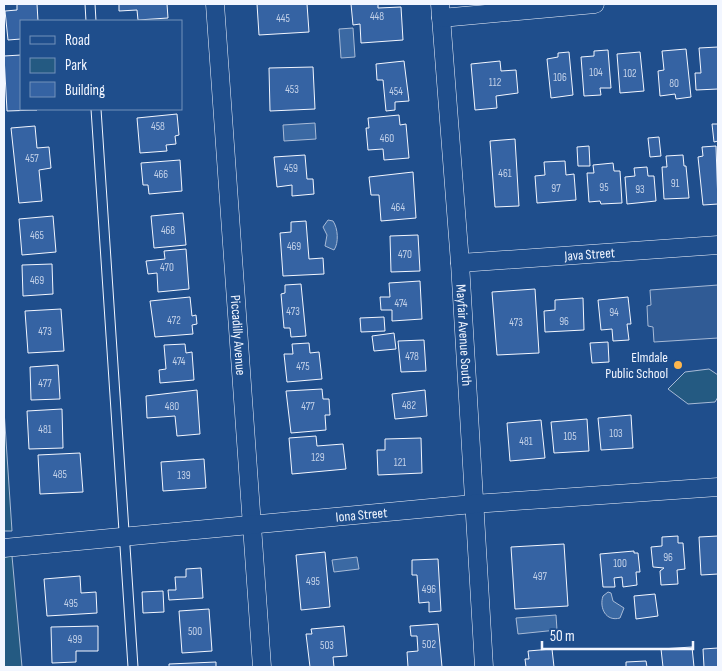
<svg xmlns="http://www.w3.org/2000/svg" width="722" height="671" viewBox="0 0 722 671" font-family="'Sofia Sans Condensed',sans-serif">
	<rect width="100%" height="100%" fill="#1f4e8c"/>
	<!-- green -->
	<path fill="#245a82" stroke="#a8bbd7" d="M709,369l9,6v22l-3,5 -27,2 -20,-15 17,-17z
		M4,410l8,121h-8z
		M12,556l10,111h-18v-110z"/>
	<!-- parking -->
	<path fill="#305b95" stroke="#a8bbd7" d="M718,285v53l-64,4 -1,-15 -5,-1 -1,-20 4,-1 -1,-15z"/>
	<!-- water -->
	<path fill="#3b69a3" stroke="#a8bbd7" d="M353,28l2,29 -14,1 -2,-29z
		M315,123l1,16 -32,2 -1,-16z
		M328,220l5,1c5,7 6,22 1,29l-9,-4 2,-11 -4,-8z
		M357,557l2,12 -25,3 -2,-12z
		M608,592l3,1 2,8 11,7 -4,10c-14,4 -21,-10 -17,-22z
		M556,615l1,15 -39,4 -2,-16z"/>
	<!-- building -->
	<path fill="#3563a3" stroke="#f2f6ff" d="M17,4h20l1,17h-17v18l-13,1 -3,-29 12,-1z
		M119,4h48l1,14 -30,2 -1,-10 -18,1z
		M257,4h50l2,28 -50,3z
		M351,4h27v4l23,-1 2,33 -42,3 -1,-19 -7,1z
		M718,47v42l-22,1 -1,-17h6l-2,-25z
		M686,49l5,48 -15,2 -1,-5 -15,2 -2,-25 6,-1 -2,-19z
		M608,50l3,38h-11l1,7 -17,1 -3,-39 13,-1v-5z
		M569,52l4,43 -22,3 -4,-39 11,-2v-4z
		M640,52l4,39 -24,2 -3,-39z
		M21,55v54l16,1 -30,1 -3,-55z
		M404,61l5,40 -14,1v8l-9,1 -3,-31h-6l-1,-16z
		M500,61l1,10 15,-1 2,23 -22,3 1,12 -22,2 -4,-46z
		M313,67l2,42 -45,2 -1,-43z
		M177,114l2,21 -4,1 1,8 -10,1 1,6 -27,2 -3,-35z
		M399,115l1,10 6,-1 3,34 -25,2 -1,-11 -15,1 -2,-22h3l-1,-10z
		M712,124h6v17l-4,1z
		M35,126l2,22 12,-1 2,21 -12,2 3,31 -23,2 -8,-75z
		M659,137l2,19 -11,1 -2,-19z
		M515,139l4,67 -24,1 -5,-66z
		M589,146l1,20h-12l-1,-19z
		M716,146l2,58 -15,1 -5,-48 5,-1 -1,-9z
		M305,155l2,24h6l1,15 -22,2v-11l-15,2 -3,-30z
		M683,155l1,11h2l3,32 -25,1 -2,-32h5l-1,-11z
		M180,160l2,31 -33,3 -1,-9h-5l-2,-22z
		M565,161l1,14 8,-1 2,26 -39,3 -2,-27 10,-1 -1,-13z
		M613,163l1,8h6l2,32 -21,1 -1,-3 -11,1 -2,-29h7l-1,-8z
		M647,167l1,9h6l2,25 -29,3 -2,-27 10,-1 -1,-8z
		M413,172l3,46 -35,3 -2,-26h-8l-2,-18z
		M183,213l3,32 -32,3 -3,-32z
		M53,216l3,36 -34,3 -3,-36z
		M306,221l3,38 14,-1 1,16 -41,2 -3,-43 11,-1v-10z
		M418,235l2,36 -29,1 -1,-36z
		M186,249l3,40 -31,3 -1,-19 -9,1 -2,-13 19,-2 -1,-8z
		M52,264l1,30 -30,2 -1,-31z
		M420,281l2,38 -30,2v-11h-11l-1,-13h10l-1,-14z
		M301,284l5,52 -15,1 -1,-9h-6l-3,-34 4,-1v-8z
		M535,289l4,64 -42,2 -5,-63z
		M190,297l2,19 4,-1 1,9 -5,1 1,9 -38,3 -5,-36z
		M628,297l3,27h-4l2,16 -16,1 -1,-12 -11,1 -3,-30z
		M583,298l1,32 -39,2 -1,-21 11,-1v-10z
		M61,309l3,42 -36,2 -3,-42z
		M384,317l1,14 -24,1 -1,-14z
		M394,333l2,16 -22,2 -2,-15z
		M424,340l2,31 -25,1 -3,-31z
		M608,342l1,20 -17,1 -2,-20z
		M309,343l1,10 9,-1 3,27 -35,3 -3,-28h9l-1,-10z
		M185,344l1,9 6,-1 2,28 -34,3 -1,-13 7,-1 -2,-24z
		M58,365l2,34 -29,1 -1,-33z
		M322,389l1,10h6l1,16h-5l1,15 -35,3 -5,-42z
		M197,390l3,44 -23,2 -2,-20 -28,2 -1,-22z
		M425,390l2,26 -32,3 -3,-25z
		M62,409l1,39 -34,1 -2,-38z
		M631,415l2,33 -32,2 -3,-32z
		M587,419l2,32 -35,2 -3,-31z
		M541,420l4,38 -35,3 -3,-38z
		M316,436l1,10 26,-2 3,25 -54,5 -3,-36z
		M421,438l1,35 -44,2 -1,-25h8v-11z
		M80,453l3,39 -43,2 -2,-39z
		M204,459l2,29 -43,3 -2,-29z
		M678,536v7h5l2,26 -8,1 1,14 -17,1 -1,-14 4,-3 -11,-1 -2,-20 11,-1v-9z
		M718,536v38l-17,1 -2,-38z
		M564,544l4,62 -53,3 -4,-62z
		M634,551v2h4l2,19h-4l1,13 -14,2 -1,-10 -8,1 1,9h-12l-3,-33z
		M325,552l5,55 -29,3 -5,-55z
		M438,559l3,52 -12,1v-10l-10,1 -2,-28h-5v-15z
		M201,568l2,30 -34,2 -1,-10h8l-1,-13h11v-8z
		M80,576l1,17 15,-1 1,21 -50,3 -3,-37z
		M163,591l1,21 -21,1 -1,-21z
		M655,594l3,22 -22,3 -2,-23z
		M209,609l3,42 -30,2 -3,-42z
		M438,624l4,43h-34l-1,-15 11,-1 -1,-15h-6l-1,-10z
		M98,626v25h-22v11l-24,1 -1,-36z
		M344,626l3,30 -14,1 1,10h-24l-4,-33h6l-1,-5z
		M692,647l2,20h-31l-2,-18z
		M718,648v19h-14l-1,-18z
		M552,649l2,18h-28l-1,-8h4l-1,-8z
		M646,661l1,6h-21v-5z
		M216,662v5h-47v-3z"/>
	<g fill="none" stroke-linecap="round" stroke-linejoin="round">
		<defs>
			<path id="service" d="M90,4l1,17
				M96,109l37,558"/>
			<g id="minor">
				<path id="s1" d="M215,4l47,663"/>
				<path id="s2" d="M440,4l20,259 24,404"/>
				<path d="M441,18l154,-14"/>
				<path id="s3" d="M460,263l258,-18"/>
				<path id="s4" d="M4,548l469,-44 245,-17"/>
			</g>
		</defs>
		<!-- service casing -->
		<use href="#service" stroke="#f2f6ff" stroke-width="11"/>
		<!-- minor casing -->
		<use href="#minor" stroke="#f2f6ff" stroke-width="19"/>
		<!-- service -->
		<use href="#service" stroke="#1f4e8c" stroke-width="9"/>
		<!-- minor -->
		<use href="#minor" stroke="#1f4e8c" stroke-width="18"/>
	</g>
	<!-- markers -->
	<circle fill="#ffb74d" stroke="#1f4e8c" stroke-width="2" cx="678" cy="365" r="5"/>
	<g text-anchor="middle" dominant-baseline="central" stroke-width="4" stroke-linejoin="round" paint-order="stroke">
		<!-- number labels -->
		<g font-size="11" fill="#c3d1e8">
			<text x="377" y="16">448</text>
			<text x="283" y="18">445</text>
			<text x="596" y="72">104</text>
			<text x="630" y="73">102</text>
			<text x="560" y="77">106</text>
			<text x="495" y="82">112</text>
			<text x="674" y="83">80</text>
			<text x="292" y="89">453</text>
			<text x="396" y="91">454</text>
			<text x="158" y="126">458</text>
			<text x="387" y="138">460</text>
			<text x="32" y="158">457</text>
			<text x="291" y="168">459</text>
			<text x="505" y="173">461</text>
			<text x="161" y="174">466</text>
			<text x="675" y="183">91</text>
			<text x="604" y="187">95</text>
			<text x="556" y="188">97</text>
			<text x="640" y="189">93</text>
			<text x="398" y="207">464</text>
			<text x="168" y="230">468</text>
			<text x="37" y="235">465</text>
			<text x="294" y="246">469</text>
			<text x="405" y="254">470</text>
			<text x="167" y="267">470</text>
			<text x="37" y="280">469</text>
			<text x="401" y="303">474</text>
			<text x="293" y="311">473</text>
			<text x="614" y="312">94</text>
			<text x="174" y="320">472</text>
			<text x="564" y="321">96</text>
			<text x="516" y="322">473</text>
			<text x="45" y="331">473</text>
			<text x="412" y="356">478</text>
			<text x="179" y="361">474</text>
			<text x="303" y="366">475</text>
			<text x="45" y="383">477</text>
			<text x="409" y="405">482</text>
			<text x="172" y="406">480</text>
			<text x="308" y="406">477</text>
			<text x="45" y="429">481</text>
			<text x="616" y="433">103</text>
			<text x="570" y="436">105</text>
			<text x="526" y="441">481</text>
			<text x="318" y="457">129</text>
			<text x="400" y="462">121</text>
			<text x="60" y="474">485</text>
			<text x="184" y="475">139</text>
			<text x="668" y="557">96</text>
			<text x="620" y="563">100</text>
			<text x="540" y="576">497</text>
			<text x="313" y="581">495</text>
			<text x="429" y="589">496</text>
			<text x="71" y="603">495</text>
			<text x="195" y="631">500</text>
			<text x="75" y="639">499</text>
			<text x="429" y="644">502</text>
			<text x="327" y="645">503</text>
		</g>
		<!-- street labels -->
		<g font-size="14" fill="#f2f6ff" stroke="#1f4e8c">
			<text stroke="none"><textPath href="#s3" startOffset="130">Java Street</textPath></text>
			<text stroke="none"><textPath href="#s1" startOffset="332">Piccadilly Avenue</textPath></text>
			<text stroke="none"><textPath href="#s2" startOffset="332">Mayfair Avenue South</textPath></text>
			<text stroke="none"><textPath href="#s4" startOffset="359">Iona Street</textPath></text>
		</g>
		<!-- poi labels -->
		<g font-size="14" fill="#f2f6ff" stroke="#1f4e8c" text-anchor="end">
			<text x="668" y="357">Elmdale<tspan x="668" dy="16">Public School</tspan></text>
		</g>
	</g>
	<!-- border -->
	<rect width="722" height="671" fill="none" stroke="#f2f6ff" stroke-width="10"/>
	<!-- legend -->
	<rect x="20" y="20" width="162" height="90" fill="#1f4e8c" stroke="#7391ba"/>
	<rect x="30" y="36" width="25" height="8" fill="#1f4e8c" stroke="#7391ba"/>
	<text x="65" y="45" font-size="15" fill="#f2f6ff">Road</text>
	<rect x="30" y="58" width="25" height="15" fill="#245a82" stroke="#7391ba"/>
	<text x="65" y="70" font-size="15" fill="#f2f6ff">Park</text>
	<rect x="30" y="82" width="25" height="15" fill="#3563a3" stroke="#7391ba"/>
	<text x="65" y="95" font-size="15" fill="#f2f6ff">Building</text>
	<!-- scale -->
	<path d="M542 641v8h151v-8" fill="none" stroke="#f2f6ff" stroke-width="2.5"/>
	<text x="550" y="641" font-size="15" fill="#f2f6ff" stroke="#1f4e8c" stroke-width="4" paint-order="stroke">50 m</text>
</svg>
